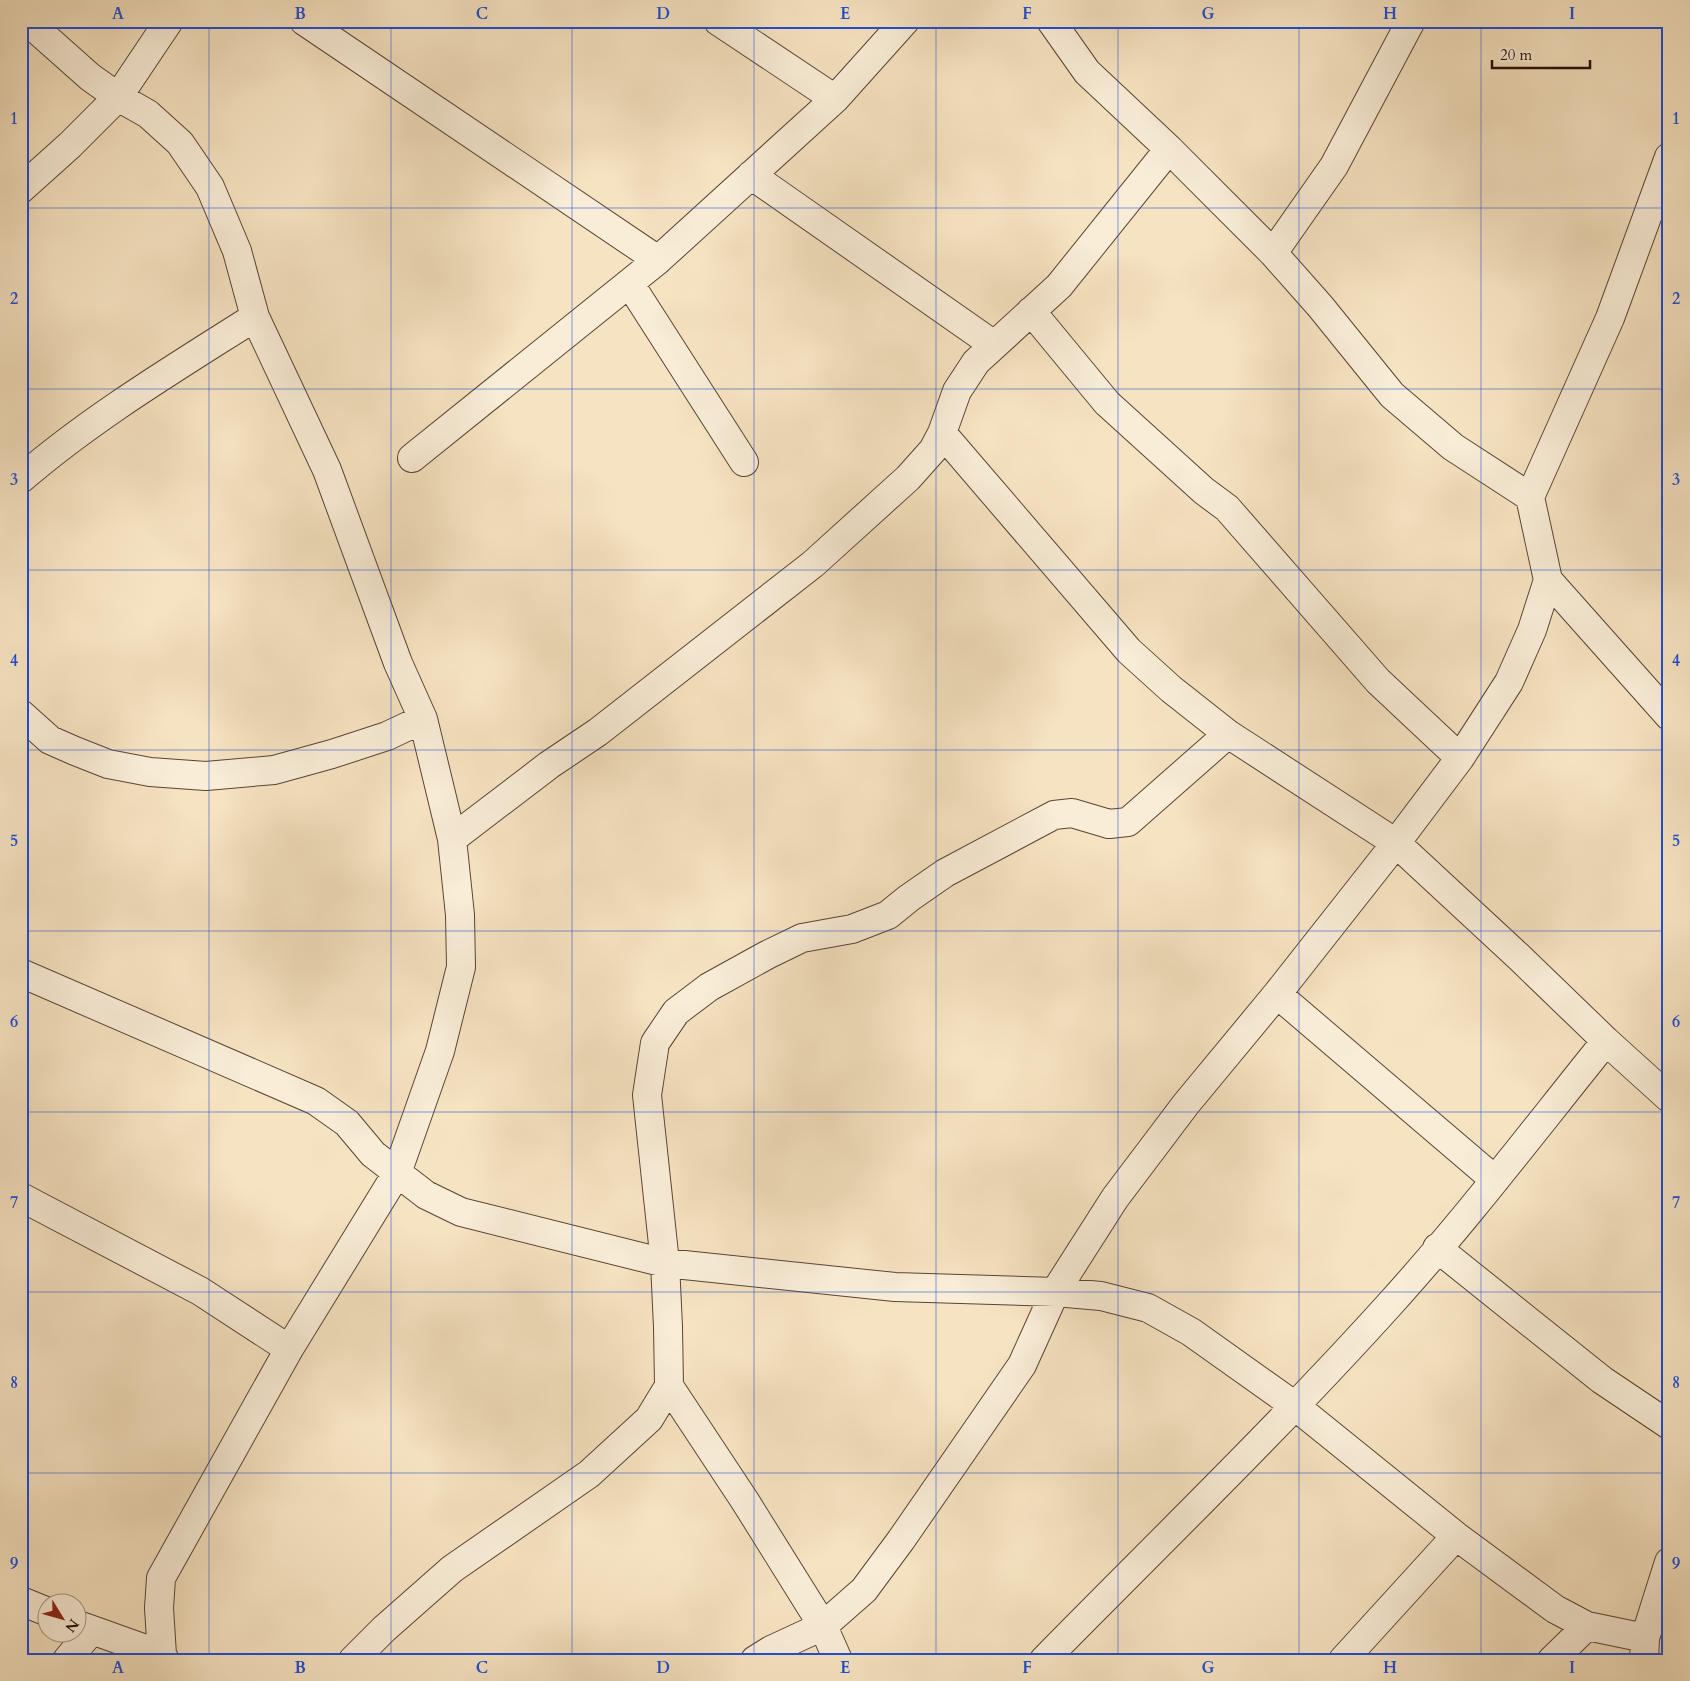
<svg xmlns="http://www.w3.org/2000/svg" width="1690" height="1681" viewBox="0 0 1690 1681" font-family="Cardo,serif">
	<rect width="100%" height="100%" fill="#f6e3c1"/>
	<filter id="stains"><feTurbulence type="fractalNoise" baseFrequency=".004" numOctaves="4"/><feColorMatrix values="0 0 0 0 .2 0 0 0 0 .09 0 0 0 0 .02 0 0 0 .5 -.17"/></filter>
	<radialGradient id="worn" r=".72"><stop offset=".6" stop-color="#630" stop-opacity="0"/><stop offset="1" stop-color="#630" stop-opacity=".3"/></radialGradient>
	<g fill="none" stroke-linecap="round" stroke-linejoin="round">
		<defs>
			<path id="street" d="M27,21l63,56 28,20 30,17 32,29 30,44 27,64 18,66 72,153 71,193 25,56 29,120 8,76 1,52 -21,84 -43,122 -108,176 -128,229 -2,30 3,47 3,5
				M304,21l354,239
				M718,21l117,78
				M1051,21l36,51 82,77 104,104 47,53 72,89 61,52 77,50
				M751,175l243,170
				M21,189l49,-44 48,-48 51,-76
				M1273,253l61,-87 77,-145
				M630,284l114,178
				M1031,311l76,92 97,88 23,17 151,173 82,77
				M942,433l187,218 42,38 57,45 168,109 123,114 87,84 63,57
				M412,458l246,-198 177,-161 70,-78
				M21,479c72,-62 154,-111 234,-162
				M1548,580l121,136
				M21,714l29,26 25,11 33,13 42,8 56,4 68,-6 58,-16 55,-18 36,-17
				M452,839l97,-74 49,-33 215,-168 95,-86 25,-28 9,-17 15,-42 19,-29 83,-76 110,-137
				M21,973l295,128 31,22 26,31 53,41 35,17 204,51 230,24 160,5 46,4 47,12 43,24 104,74 161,130 99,73 32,17 58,12
				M1277,994l218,186
				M21,1197l179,94 89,58
				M1437,1248l165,132 67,45
				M669,1386l76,115 78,125 15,34
				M21,1601l27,11
				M78,1625l84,30
				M67,1660l24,-29
				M353,1660l31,-31 68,-60 137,-95 60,-55 20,-33 -1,-59 -3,-64 -18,-168 8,-52 21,-31 33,-25 58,-32 35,-17 50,-9 36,-14 21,-17 36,-25 109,-58 18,-2 37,11 19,-2 100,-88
				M755,1660l16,-10 52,-24 41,-36 37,-50 121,-175 33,-73 60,-94 71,-94 91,-110 119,-151 64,-85 49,-76 23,-52 16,-50 -18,-83 80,-179 59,-161
				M1044,1660c116,-118 235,-233 346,-356 76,-84 145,-175 216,-263
				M1343,1660l113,-124
				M1552,1660l35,-34
				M1644,1660l1,-22 24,-76"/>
		</defs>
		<!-- street casing -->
		<use href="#street" stroke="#5a4435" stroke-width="30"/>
		<!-- street -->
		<use href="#street" stroke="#f9edd7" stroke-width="28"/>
	</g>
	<!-- grid -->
	<path fill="none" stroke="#1d4ed8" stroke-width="1" stroke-opacity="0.55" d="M209,21v1639M391,21v1639M572,21v1639M754,21v1639M936,21v1639M1118,21v1639M1299,21v1639M1481,21v1639M21,208h1648M21,389h1648M21,570h1648M21,750h1648M21,931h1648M21,1112h1648M21,1292h1648M21,1473h1648"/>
	<!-- margin -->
	<rect width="1690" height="1681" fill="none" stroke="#f6e3c1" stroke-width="55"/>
	<!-- north arrow -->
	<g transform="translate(62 1618) rotate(127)"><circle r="24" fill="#f9edd7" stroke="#a59483"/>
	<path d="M0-4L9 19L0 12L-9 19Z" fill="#8f2418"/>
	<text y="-8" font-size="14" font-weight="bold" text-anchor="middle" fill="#260f06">N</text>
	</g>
	<!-- scale -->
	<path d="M1492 60v8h98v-8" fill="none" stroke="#260f06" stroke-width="2.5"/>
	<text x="1500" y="60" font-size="15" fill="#260f06" stroke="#f9edd7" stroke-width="4" paint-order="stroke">20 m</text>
	<rect x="28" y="28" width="1634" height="1626" fill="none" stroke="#1d4ed8" stroke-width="2"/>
	<g font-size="16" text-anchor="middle" font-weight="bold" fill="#1d4ed8">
		<text x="118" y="19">A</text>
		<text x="300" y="19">B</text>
		<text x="482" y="19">C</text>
		<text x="663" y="19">D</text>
		<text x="845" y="19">E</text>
		<text x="1027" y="19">F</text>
		<text x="1208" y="19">G</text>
		<text x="1390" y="19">H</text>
		<text x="1572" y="19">I</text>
		<text x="14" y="124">1</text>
		<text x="1676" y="124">1</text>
		<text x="14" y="304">2</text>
		<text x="1676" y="304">2</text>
		<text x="14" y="485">3</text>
		<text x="1676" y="485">3</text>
		<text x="14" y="666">4</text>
		<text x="1676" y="666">4</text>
		<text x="14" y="846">5</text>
		<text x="1676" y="846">5</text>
		<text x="14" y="1027">6</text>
		<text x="1676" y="1027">6</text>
		<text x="14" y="1208">7</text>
		<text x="1676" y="1208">7</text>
		<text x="14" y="1388">8</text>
		<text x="1676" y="1388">8</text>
		<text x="14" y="1569">9</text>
		<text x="1676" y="1569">9</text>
		<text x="118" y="1673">A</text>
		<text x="300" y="1673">B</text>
		<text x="482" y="1673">C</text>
		<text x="663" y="1673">D</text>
		<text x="845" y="1673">E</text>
		<text x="1027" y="1673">F</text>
		<text x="1208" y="1673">G</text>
		<text x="1390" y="1673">H</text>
		<text x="1572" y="1673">I</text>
	</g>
	<rect width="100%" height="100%" filter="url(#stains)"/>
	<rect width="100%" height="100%" fill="url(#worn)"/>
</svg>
